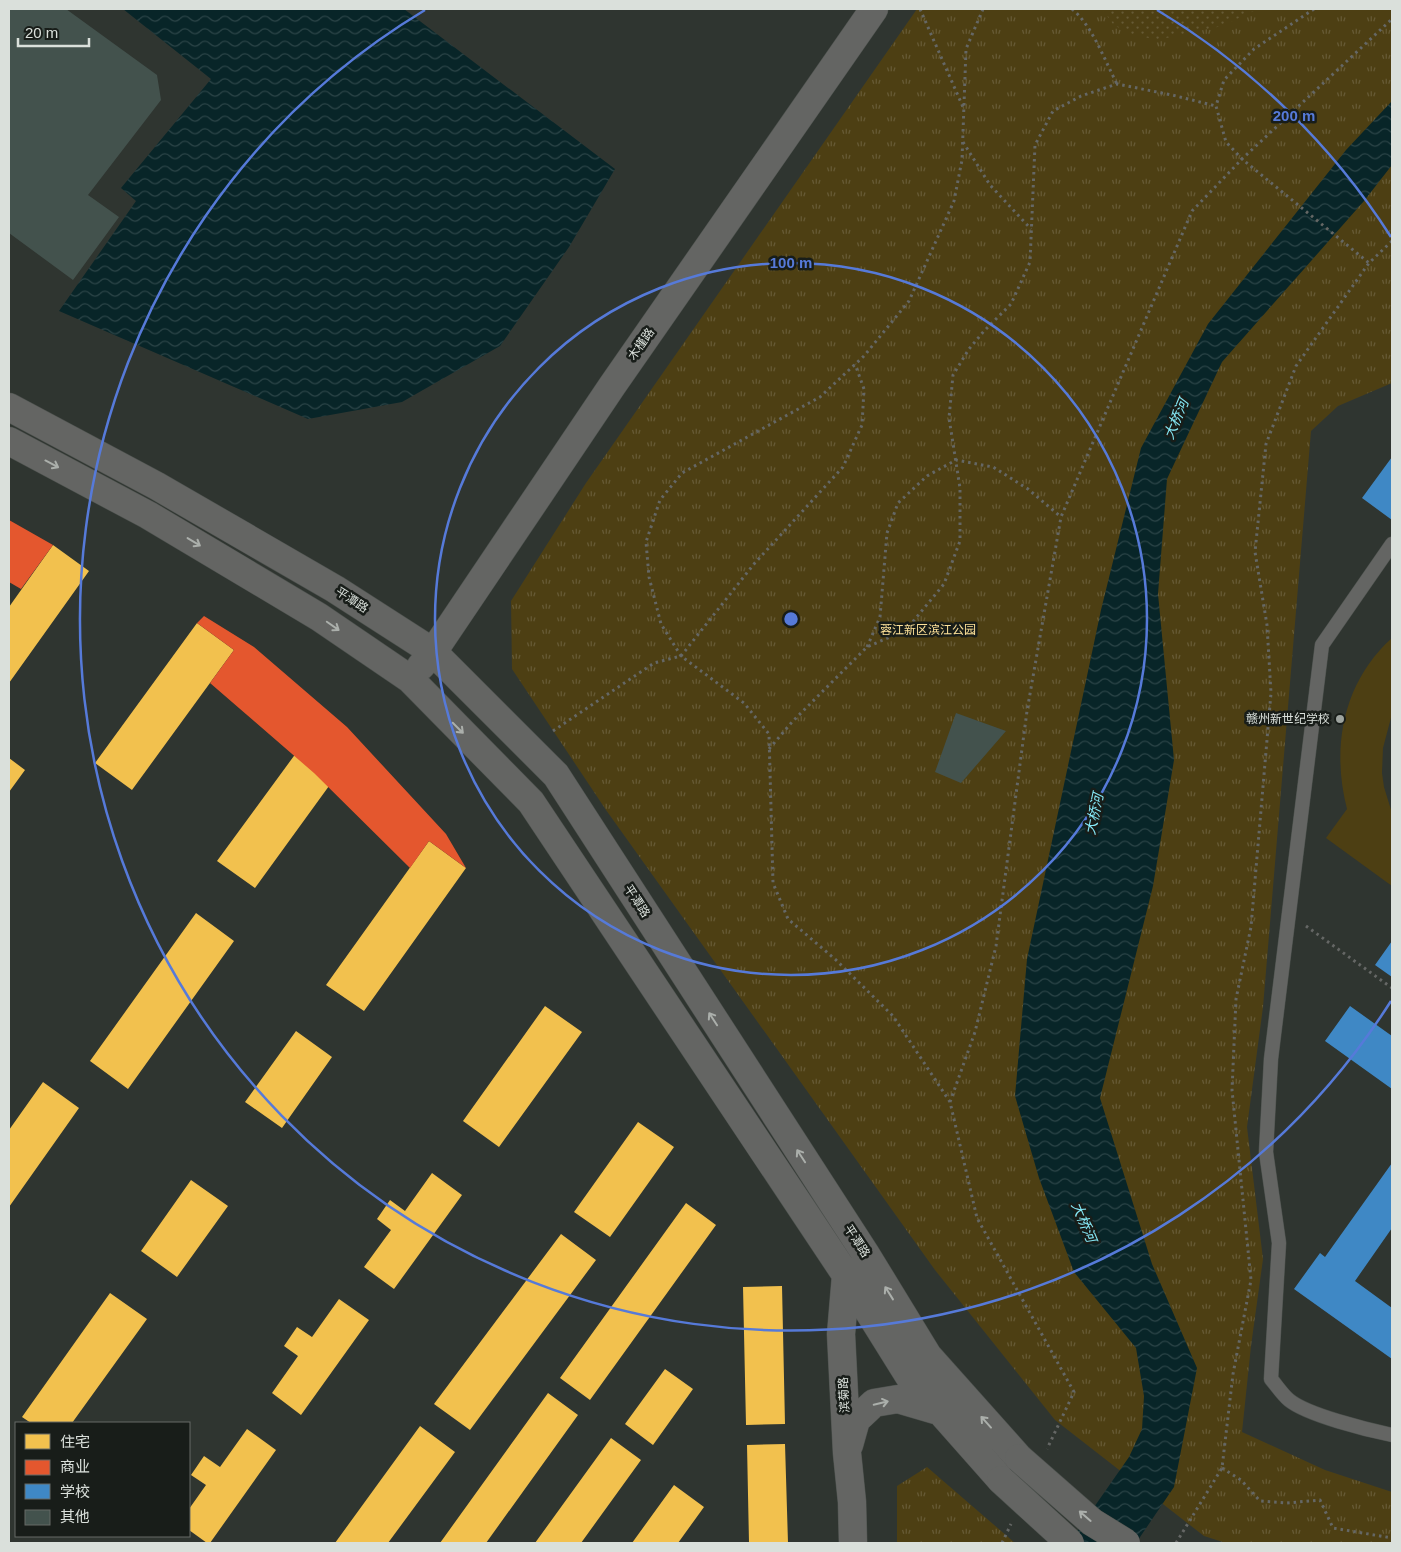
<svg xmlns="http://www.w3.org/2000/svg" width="1401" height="1552" viewBox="0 0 1401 1552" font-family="Arial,'Noto Sans SC',sans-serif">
	<defs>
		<pattern id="park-tufts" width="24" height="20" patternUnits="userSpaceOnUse" patternTransform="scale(1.25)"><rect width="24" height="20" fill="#4d3f13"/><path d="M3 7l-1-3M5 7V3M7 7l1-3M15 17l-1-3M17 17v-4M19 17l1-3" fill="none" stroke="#665a35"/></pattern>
		<pattern id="garden-dots" width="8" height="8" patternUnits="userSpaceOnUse" patternTransform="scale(1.25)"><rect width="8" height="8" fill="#4d3f13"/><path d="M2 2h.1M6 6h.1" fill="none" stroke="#665a35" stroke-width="1.8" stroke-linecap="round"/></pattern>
		<pattern id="water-waves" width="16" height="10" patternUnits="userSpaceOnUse" patternTransform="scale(1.25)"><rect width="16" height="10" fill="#082528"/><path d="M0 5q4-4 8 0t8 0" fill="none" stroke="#2b4447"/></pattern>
	</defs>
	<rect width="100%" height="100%" fill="#2f3530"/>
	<!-- grass -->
	<path fill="#4d3f13" d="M1392,638v76l-9,34 -1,25 2,14 8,26v73l-66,-48 21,-29c-16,-62 -4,-127 45,-171z"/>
	<!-- park -->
	<path fill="url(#park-tufts)" d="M917,9h475v374l-54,23 -27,25 -48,576 -16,120 16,132 -12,87 -9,86 83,38 67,22v51h-166l-22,-7 -149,-116 -120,-150 -329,-460 -94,-141 -1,-68 75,-118z
		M927,1467l88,76h-118v-57z"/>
	<!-- garden -->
	<path fill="url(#garden-dots)" d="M1102,9h156l-36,17 -65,14 -30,-7 -14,-9z"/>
	<!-- water -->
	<path fill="url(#water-waves)" d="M123,9h281l211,160 -46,78 -69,99 -98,56 -94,17 -249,-108 77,-110 -15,-13 90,-109z
		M1392,101v64l-28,36 -142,161 -55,117 -9,115 16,166 -21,126 -53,212 52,166 45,104 -23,119 -38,56h-67l60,-86 13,-28 2,-33 -8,-48 -62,-76 -35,-94 -24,-82 12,-137 74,-349 40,-162 67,-124 138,-174z"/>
	<!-- homes -->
	<path fill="#f2c14e" d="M53,545l36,26 -80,112v-76z
		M197,623l37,27 -102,140 -37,-27z
		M321,719l37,27 -103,142 -38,-27z
		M9,758l16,12 -16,22z
		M429,841l37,27 -102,143 -38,-26z
		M196,913l38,28 -106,148 -38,-28z
		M545,1006l37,26 -83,115 -36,-26z
		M296,1031l36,26 -50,71 -37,-26z
		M43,1082l36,26 -70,99v-77z
		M638,1122l36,25 -64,90 -36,-25z
		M432,1173l30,22 -68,94 -30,-22 27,-37 -14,-11 13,-19 15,11z
		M191,1180l37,26 -51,71 -36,-26z
		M686,1203l30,22 -126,175 -30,-22z
		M561,1234l35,26 -126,170 -36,-26z
		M782,1286l3,138 -39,1 -3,-138z
		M110,1293l37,26 -75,104h-41l-9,-6z
		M339,1299l30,21 -68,95 -29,-22 26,-37 -14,-10 13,-19 15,10z
		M665,1369l28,20 -40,56 -28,-21z
		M548,1393l30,22 -92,128h-46z
		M420,1426l35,26 -67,91h-53z
		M247,1429l29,21 -66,93h-3l-18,-13v-21l17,-24 -15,-10 13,-19 16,11z
		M611,1438l30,22 -60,83h-46z
		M785,1444l3,99h-39l-2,-98z
		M674,1485l30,22 -26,36h-46z"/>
	<!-- shops -->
	<path fill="#e4572e" d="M9,520l44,25 -32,44 -12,-7z
		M204,616l50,31 93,80 99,107 20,34 -37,-27 -19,27 -96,-95 -104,-90 24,-33 -37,-27z"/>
	<!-- schools -->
	<path fill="#3f88c5" d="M1392,457v63l-30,-22z
		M1392,941v36l-17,-12z
		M1350,1006l42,30v53l-67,-48z
		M1392,1163v65l-37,53 37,27v51l-98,-70 26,-36 5,4z"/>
	<!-- building -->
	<path fill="#43524d" d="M9,9h57l91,66 4,25 -73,95 31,22 -46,63 -64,-47z
		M956,713l50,18 -45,52 -26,-11z"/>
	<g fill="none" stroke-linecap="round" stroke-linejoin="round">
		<defs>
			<path id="service" d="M1392,544l-70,101 -51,414 -5,93 13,91 -8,136c6,7 11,15 18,21 18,15 79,30 103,35"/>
			<path id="tertiary" d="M9,407l148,79 178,103 98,63 123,123 309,478 63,103 91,102
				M9,441l139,74 171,102 91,62 121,123 315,473 63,101 92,104
				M421,666l12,-14 179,-266 262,-377
				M849,1272l-3,3 -5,59 6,119 5,49 1,41
				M849,1445l7,-25 18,-17 24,-4 41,12"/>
		</defs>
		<!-- service casing -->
		<use href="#service" stroke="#4b504c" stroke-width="15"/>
		<!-- tertiary casing -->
		<use href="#tertiary" stroke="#4b504c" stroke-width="29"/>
		<!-- path -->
		<path stroke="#656765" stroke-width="3" stroke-dasharray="2.5 4" stroke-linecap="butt" d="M920,9l43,98
			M983,9l-17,40 -4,111 -8,41 -45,100 -45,55 -44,41 -138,76 -22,27 -14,42 3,35 12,47 20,32 63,47 25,31 4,149 15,36 48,41 57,56 57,86 27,116 97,174 -27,57
			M1072,9c20,16 33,52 45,75
			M1314,9l-60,40 -30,31 -8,26 10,36 16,17 127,104
			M963,142l27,43 41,44
			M867,647l13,-30 7,-84 11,-30 29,-27 29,-16 37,7 35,22 33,28
			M553,731l101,-68 27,-7 73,-92 89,-97 19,-42 2,-36 -9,-25
			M769,749l23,-27 75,-75 39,-17 38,-46 16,-43v-53l-11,-70 4,-43 16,-26 15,-18 27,-27 19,-42 5,-117 18,-34 28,-15 36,-12 55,11 44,11
			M1306,926l86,62
			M950,1102l25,-70 21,-86 31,-235 34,-194 131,-306 50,-52 150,-140
			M1222,1468l19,12 19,21 27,2 33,-3 13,28 59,10
			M1002,1543l9,-19
			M1176,1543l46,-75 11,-94 18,-94 -19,-190 4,-91 15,-72 20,-234 -4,-68 -12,-73 11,-108 30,-78 73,-103 23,-22"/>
		<!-- service -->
		<use href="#service" stroke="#646563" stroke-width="14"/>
		<!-- tertiary -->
		<use href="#tertiary" stroke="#646563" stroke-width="28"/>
		<defs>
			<path id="tertiary-bridge" d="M1019,1458l73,64 34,21
				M1001,1480l69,63"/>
		</defs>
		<!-- tertiary-bridge casing -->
		<use href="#tertiary-bridge" stroke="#4b504c" stroke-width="29" stroke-linecap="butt"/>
		<!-- tertiary-bridge -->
		<use href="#tertiary-bridge" stroke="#646563" stroke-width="28"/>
	</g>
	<!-- one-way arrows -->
	<defs><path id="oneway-shaft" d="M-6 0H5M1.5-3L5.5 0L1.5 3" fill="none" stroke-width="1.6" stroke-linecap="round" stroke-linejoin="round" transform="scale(1.25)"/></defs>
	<g stroke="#abafab">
		<use href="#oneway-shaft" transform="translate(52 464) rotate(28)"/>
		<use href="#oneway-shaft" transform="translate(194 542) rotate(31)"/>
		<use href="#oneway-shaft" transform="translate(333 626) rotate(35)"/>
		<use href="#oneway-shaft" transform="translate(458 728) rotate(45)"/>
		<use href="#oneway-shaft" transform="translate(713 1019) rotate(-123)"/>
		<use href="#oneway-shaft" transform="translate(801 1156) rotate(-123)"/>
		<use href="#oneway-shaft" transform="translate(889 1293) rotate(-122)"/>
		<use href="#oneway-shaft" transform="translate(881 1403) rotate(-13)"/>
		<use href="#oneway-shaft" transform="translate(986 1422) rotate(-132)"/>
		<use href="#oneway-shaft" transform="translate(1085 1516) rotate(-139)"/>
	</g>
	<!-- distance rings -->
	<g fill="none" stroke="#567ad9" stroke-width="2.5">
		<circle cx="791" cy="619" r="356"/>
		<path d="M1391 1001A711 711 0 1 1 425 10M1157 10A711 711 0 0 1 1391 237"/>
	</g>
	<!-- markers -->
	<circle fill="#9ea49f" stroke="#181d19" stroke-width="2" cx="1340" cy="719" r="5"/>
	<g text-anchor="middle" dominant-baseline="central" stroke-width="5" stroke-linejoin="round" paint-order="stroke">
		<!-- street labels -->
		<g font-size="12" fill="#dae0db" stroke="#181d19">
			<text transform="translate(641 344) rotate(-55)">木槿路</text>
			<text transform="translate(352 600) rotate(33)">平潭路</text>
			<text transform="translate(637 901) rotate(57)">平潭路</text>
			<text transform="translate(857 1241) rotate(57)">平潭路</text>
			<text transform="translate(844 1395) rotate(-93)">滨菊路</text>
		</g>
		<!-- park labels -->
		<g font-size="12" fill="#fde198" stroke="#181d19">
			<text x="928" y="630">蓉江新区滨江公园</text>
		</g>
		<!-- poi labels -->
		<g font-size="12" fill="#dae0db" stroke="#181d19" text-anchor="end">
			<text x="1330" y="719">赣州新世纪学校</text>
		</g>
		<!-- water labels -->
		<g font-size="14" font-style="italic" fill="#86eaf8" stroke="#181d19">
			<text transform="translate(1176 419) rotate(-67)">大桥河</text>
			<text transform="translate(1094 814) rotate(-78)">大桥河</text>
			<text transform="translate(1084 1222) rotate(67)">大桥河</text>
		</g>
	</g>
	<circle cx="791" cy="619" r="8" fill="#567ad9" stroke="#181d19" stroke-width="2.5"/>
	<g font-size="15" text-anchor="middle" font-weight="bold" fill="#567ad9" stroke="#181d19" stroke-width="5" stroke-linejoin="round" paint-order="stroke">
		<text x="1294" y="121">200 m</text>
		<text x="791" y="268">100 m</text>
	</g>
	<!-- border -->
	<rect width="1401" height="1552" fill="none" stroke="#dae0db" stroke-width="20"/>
	<!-- legend -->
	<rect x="15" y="1422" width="175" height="115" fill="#181d19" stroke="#666b67"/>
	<rect x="25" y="1434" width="25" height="15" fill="#f2c14e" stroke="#666b67"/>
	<text x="60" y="1447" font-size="15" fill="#dae0db">住宅</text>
	<rect x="25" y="1460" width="25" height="15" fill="#e4572e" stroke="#666b67"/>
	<text x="60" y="1472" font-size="15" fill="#dae0db">商业</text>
	<rect x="25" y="1484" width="25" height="15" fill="#3f88c5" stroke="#666b67"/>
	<text x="60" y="1497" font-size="15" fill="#dae0db">学校</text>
	<rect x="25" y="1510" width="25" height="15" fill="#43524d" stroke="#666b67"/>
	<text x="60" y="1522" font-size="15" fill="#dae0db">其他</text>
	<!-- scale -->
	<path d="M18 38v8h71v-8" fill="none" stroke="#dae0db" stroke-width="2.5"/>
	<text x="25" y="38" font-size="15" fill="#dae0db" stroke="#181d19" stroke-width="4" paint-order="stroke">20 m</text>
</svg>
